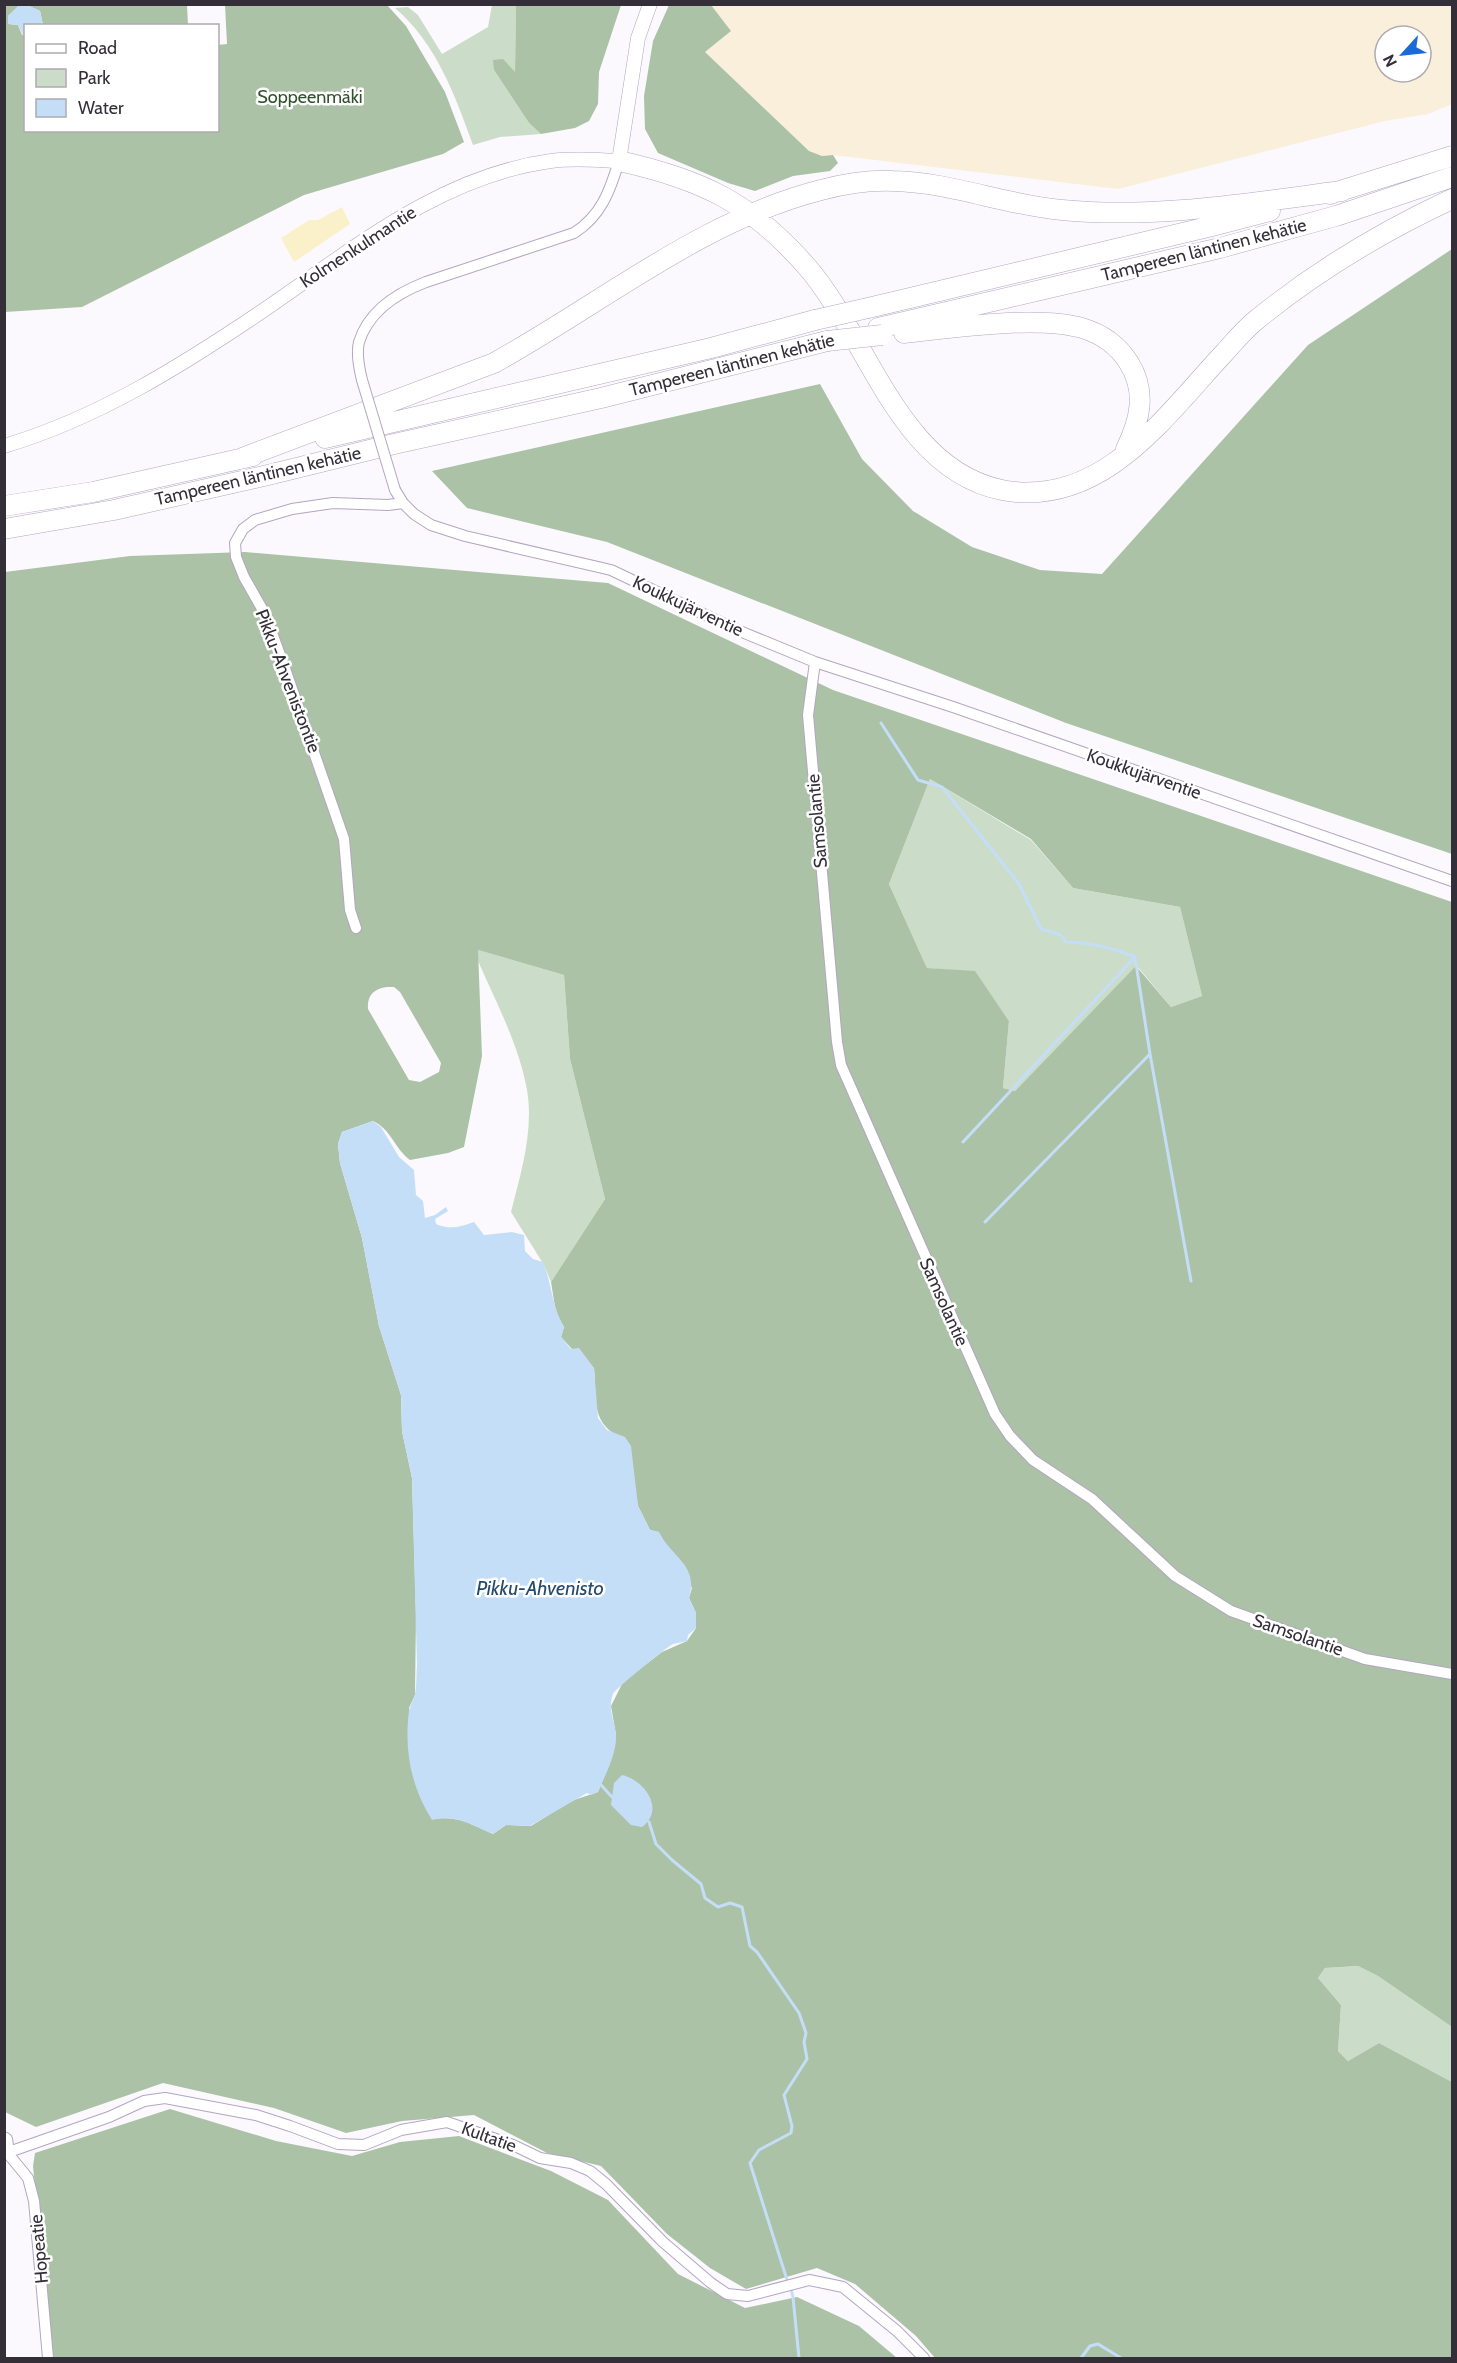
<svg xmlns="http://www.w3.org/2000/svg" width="1457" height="2363" viewBox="0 0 1457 2363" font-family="Cabin,sans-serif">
	<rect width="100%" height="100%" fill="#fbf9fe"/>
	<!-- industrial -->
	<path fill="#f9efda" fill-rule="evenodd" d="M711,5h741v99l-24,10 -43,7 -267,68 -285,-34 -11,1 -13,-5 -104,-99 26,-21zM1385,36h36v36h-36z"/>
	<!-- green -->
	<path fill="#cbdcc9" d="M492,5h24l-1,68 -21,-3 35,53 12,11 -41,3 -27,8c-18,-50 -37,-102 -78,-137l13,-1 10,8 24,39 46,-27z
		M930,779l101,61 42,48 107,19 22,89 -31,11 -34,-41 -122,125 -12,-3 6,-67 -34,-49 -48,-4 -38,-84z
		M478,950l86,25 6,84 35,140 -54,83 -7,-17 -33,-53c10,-39 23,-82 16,-122 -8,-45 -31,-88 -49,-129z
		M1358,1966l20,10 74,51v55l-73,-39 -31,18 -10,-10 3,-46 -23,-27 7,-10z"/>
	<!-- forest -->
	<path fill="#abc2a7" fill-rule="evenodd" d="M5,5h15l-12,11 1,8 9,1 4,10 3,-1 1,96h192v-85l9,-1 -2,-39h162l19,21 39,66 19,50 -21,12 -139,41 -222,112 -77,5z
		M27,5h160l1,20h-145l-3,-14z
		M516,5h105l-22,67 -1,32 -9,17 -14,7 -34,6 -12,-11 -35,-53 -1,-10 10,-1 12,13z
		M669,5h42l20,26 -26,21 104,99 13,5 11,-1 5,8 -8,8 -37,5 -38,15 -27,-8 -70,-30 -13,-24 -1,-33 9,-55z
		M1452,249v605l-386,-131 -459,-181 -140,-34 -35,-37 388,-87 42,75 51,52 59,36 68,23 62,4 206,-229z
		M245,552l363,31 225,107 619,212v1125l-74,-51 -20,-10 -33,2 -7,10 23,27 -3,46 10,10 31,-18 73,39v276h-517l-19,-22 -61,-52 -38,-16 -71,21 -36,-21 -43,-34 -66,-68 -54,-13 -73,-38 -72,6 -56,12 -72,-25 -111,-25 -127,44 -31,-15v-1540l125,-16zM930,779l101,60 42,49 107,19 22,89 -31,11 -35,-41 -121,125 -12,-3 6,-67 -34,-50 -48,-3 -38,-84zM478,950l86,25 6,84 35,140 -54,83 5,31 8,14 -3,10 11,12 22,19c3,28 -4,53 24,68l15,41 5,29 12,24 8,2 6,11 11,13 17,32 -3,10 7,15v15l-9,13 -25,11 -39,30 -12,24 5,29 -3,18 -15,39 -27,9 -40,25 -25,-1 -13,9c-26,-11 -32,-18 -61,-15l-23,-111 6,-13 1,-82 -4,-135 -10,-47 -1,-36 -22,-69 -17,-88 -22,-75 -2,-19 4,-12 31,-11c18,8 22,28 37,39l38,-7 16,-6 18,-91zM387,987h7l6,5 41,71 -2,9 -19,10 -11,-2 -41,-71c-1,-14 6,-20 19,-22z
		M170,2109l106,32 76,15 48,-14 59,-6 92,35 57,29 70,74 67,34 52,-11 62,29 38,32h-845l-19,-192 2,-13z"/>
	<!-- sand -->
	<path fill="#faf1cb" d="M342,207l8,17 -56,38 -13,-24 28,-18h9z"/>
	<!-- water -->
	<path fill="#c5def8" d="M20,4l7,1 13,6 3,14 -17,1 -1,8 -2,1 -5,-10 -10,-1v-8z
		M373,1121l8,6 18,30 15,13 2,25 7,6 2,17 10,-3 11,-8 2,4 -13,8 1,5c13,6 25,3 38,-2l10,13 28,-3 12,3 1,16 8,8 10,3c9,22 9,45 21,65l-3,10 10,12 8,-1 15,20 4,50 9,12 18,7 6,9 7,60 12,24 9,2c13,26 40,33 30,66l7,15v15l-8,7 -1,6c-4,1 -9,2 -14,3 -6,3 -58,45 -60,50 -6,15 2,27 3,41 1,19 -11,40 -18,57l-7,3 -4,-2 -57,33 -24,-1 -13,9c-21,-9 -37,-20 -61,-14 -21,-33 -28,-70 -23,-109 1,-6 5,-11 6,-17 2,-9 1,-19 2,-28l-5,-188 -10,-47 -1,-36 -22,-69 -17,-88 -22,-75 -2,-19 4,-12z
		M622,1775c22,5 44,34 20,52l-11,-2 -20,-20 3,-22z"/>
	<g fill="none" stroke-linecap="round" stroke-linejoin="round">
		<!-- stream -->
		<path stroke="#c5def8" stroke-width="3" d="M881,723l37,57 24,7 77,97 22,45 20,6 5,7c25,0 46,6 69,15
			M1135,957l15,97 41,227
			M963,1142l172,-185
			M985,1222l165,-168
			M601,1785l11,12
			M649,1822l7,22 16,16 29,24 4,14 13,9 12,-4 12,4 8,39 7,6 42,61 7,20 -2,9 3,17 -23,36 8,31 -1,7 -32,17 -9,13 38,120
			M791,2289l2,8 6,61
			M1081,2358l9,-12 8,-2 23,14"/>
		<defs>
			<path id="minor" d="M362,380c-3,-12 -6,-26 -3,-38 10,-32 38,-49 67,-60l148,-49c27,-17 36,-42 45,-72
				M395,490l8,13 11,11 17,11 34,11 146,34 126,60 78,32 138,45 499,174
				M815,662l-7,53 29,327 4,23 154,349 15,22 23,24 59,39 83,77 56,35 134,48 87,15
				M356,928l-6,-18 -6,-71 -61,-176 -18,-49 -21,-37 -8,-20 -1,-14 8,-14 12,-9 37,-11 41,-6 55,2 15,-2
				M4,2137l3,2 2,13 100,-35 35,-16 21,-3 91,17 34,11 48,18 26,1 37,-15 46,-8 66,23 27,13 31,5 19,8 16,13 57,58 48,41 16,11 21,2 61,-16 34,7 54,44 27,27
				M5,2150l23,28 6,23 14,157"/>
			<path id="tertiary" d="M4,446c94,-28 177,-80 257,-134 90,-61 178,-136 290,-151 23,-3 45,-1 68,0l19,-123 12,-34"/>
			<path id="motorway" d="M619,161c82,18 133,42 189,107 60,70 92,202 194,222 100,19 163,-74 223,-138 9,-10 19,-22 30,-31 61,-50 126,-89 197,-122
				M1330,194l122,-38
				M868,308l344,-82 58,-15
				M878,328l342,-80 116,-32 116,-39
				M904,333c47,-5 134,-18 178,-5 20,6 36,17 47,35 18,29 11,57 -3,86
				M325,438l386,-90 104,-28
				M242,458l252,-95c107,-59 208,-143 327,-173 23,-6 48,-10 72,-9 57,1 112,24 169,29 94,9 187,-7 280,-19
				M4,506l89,-14 160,-36
				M4,529l110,-19 154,-35 126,-31 207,-46 226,-57"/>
		</defs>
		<!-- minor casing -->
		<use href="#minor" stroke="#b3a6c1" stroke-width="12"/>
		<!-- tertiary casing -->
		<use href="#tertiary" stroke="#b3a6c1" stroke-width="15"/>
		<!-- motorway casing -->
		<use href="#motorway" stroke="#b3a6c1" stroke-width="21"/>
		<!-- minor -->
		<use href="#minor" stroke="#fff" stroke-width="10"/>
		<!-- tertiary -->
		<use href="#tertiary" stroke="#fff" stroke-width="14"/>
		<!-- motorway -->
		<use href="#motorway" stroke="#fff" stroke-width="20"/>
		<defs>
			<path id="minor-bridge" d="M362,380l33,110"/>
			<path id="motorway-bridge" d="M815,320l53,-12
				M827,341l55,-6"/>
		</defs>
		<!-- minor-bridge casing -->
		<use href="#minor-bridge" stroke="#b3a6c1" stroke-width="12" stroke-linecap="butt"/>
		<!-- motorway-bridge casing -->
		<use href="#motorway-bridge" stroke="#b3a6c1" stroke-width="21" stroke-linecap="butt"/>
		<!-- minor-bridge -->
		<use href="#minor-bridge" stroke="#fff" stroke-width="10"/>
		<!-- motorway-bridge -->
		<use href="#motorway-bridge" stroke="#fff" stroke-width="20"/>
	</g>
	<g text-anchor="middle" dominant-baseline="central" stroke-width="5" stroke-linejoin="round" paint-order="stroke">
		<!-- park labels -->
		<g font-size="18" fill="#30522b" stroke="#fff">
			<text x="310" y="97">Soppeenmäki</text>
		</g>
		<!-- street labels -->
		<g font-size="18" fill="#342e39" stroke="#fff">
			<text transform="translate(358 247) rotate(-33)">Kolmenkulmantie</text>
			<text transform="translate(1204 250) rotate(-14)">Tampereen läntinen kehätie</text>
			<text transform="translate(732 365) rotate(-14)">Tampereen läntinen kehätie</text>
			<text transform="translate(258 476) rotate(-13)">Tampereen läntinen kehätie</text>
			<text transform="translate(688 606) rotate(25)">Koukkujärventie</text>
			<text transform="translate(288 681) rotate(69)">Pikku-Ahvenistontie</text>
			<text transform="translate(1144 774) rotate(19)">Koukkujärventie</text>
			<text transform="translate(817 821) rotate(-95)">Samsolantie</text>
			<text transform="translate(944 1302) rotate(66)">Samsolantie</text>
			<text transform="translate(1298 1635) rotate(19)">Samsolantie</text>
			<text transform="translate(489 2137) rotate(20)">Kultatie</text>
			<text transform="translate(39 2249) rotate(-95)">Hopeatie</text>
		</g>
		<!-- water labels -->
		<g font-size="20" font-style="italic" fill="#244a6d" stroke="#fff">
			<text x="540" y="1588">Pikku-Ahvenisto</text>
		</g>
	</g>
	<!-- border -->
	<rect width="1457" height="2363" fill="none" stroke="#342e39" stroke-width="12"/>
	<!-- legend -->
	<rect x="24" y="24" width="195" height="108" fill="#ffffff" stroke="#aeabb0" stroke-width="1.5"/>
	<rect x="36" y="44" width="30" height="9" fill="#ffffff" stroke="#aeabb0" stroke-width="1.5"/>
	<text x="78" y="54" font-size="18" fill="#342e39">Road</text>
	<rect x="36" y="69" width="30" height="18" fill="#cbdcc9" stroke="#aeabb0" stroke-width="1.5"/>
	<text x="78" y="84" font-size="18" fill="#342e39">Park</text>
	<rect x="36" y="99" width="30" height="18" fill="#c5def8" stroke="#aeabb0" stroke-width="1.5"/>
	<text x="78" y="114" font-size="18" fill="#342e39">Water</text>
	<!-- north arrow -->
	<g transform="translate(1403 54) rotate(243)"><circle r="28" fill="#ffffff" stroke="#aeabb0" stroke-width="1.5"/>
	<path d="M0-4.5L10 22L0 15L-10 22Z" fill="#1a6bd5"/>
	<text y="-9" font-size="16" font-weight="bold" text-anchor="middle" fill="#342e39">N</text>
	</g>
</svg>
